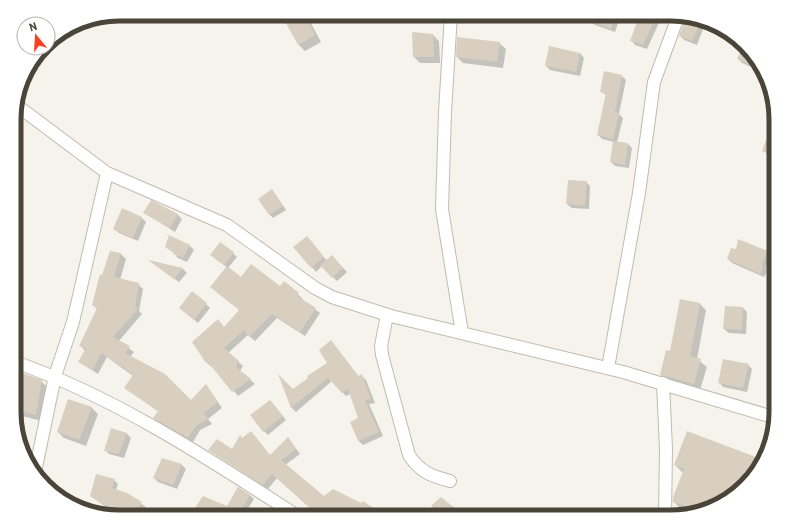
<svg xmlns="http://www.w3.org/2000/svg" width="790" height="531" viewBox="0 0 790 531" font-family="Barlow,sans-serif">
	<rect width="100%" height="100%" fill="#f6f3ec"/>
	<!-- shadow -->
	<path fill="#0003" d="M282,14h24l15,28 -16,9 -6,-6z
		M413,14h22l1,5 -18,-1z
		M459,14h25l-1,8 -19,-1 -5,-4z
		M594,14h69l-16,35 -12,-4 -3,-4 5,-17 -17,-7 -5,15 -20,-7 -4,-4z
		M687,17l18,7 -8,21 -13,-5 -4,-5z
		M413,33l20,2 6,6 1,22h-20l-6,-6z
		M499,43l7,6 -3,19 -40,-5 -6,-6z
		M744,47l21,25v1l-23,-10 -4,-4z
		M580,53l4,5 -4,18 -30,-6 -4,-4z
		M622,76l4,4 -7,34 4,4 -6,24 11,2 4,4 -3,20 -14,-2 -4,-4 3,-20 -12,-3 -4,-4 8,-40 -5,-4z
		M767,142l9,4 -3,10 -8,-4z
		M586,182l4,4 -1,23 -17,-1 -5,-4z
		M276,195l10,15 -13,8 -4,-4z
		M151,201l27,14 4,4 -7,13 -30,-19z
		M123,210l19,8 4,4 -8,19 -19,-8 -5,-4z
		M170,237l20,9 4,4 -7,12 -9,-4 -2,-2 3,-1z
		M739,240l29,12 4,4 -6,12 1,4 -3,5 -32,-14 -4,-4 9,-8z
		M311,241l16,20 5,-5 15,16 -10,9 -15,-15 -6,6 -21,-25z
		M111,252l10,2 5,5 -6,21 18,4 5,5 -4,22 3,3 -23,27 15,11 -4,5 61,44 15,-16 16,23 -14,11 4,5 -12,6 -7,12 -34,-19 -5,-5 5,-6 -34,-24 8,-12 -26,-19 -9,17 -19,-12 6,-11 -4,-5 17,-36 -5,-5z
		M233,253l4,4 -9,11 13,11 39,9 4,-6 19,17 -1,1 18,13 -15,23 -28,-18 -22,23 -7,-6 -20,18 15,13 -3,5 15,13 -17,12 -25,-30 -1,1 -5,-4 -14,-21 32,-14 15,-18 -13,-43 -12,-8z
		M150,261l33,8 4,4 -8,9z
		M681,300l19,4 6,6 -9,49 10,8 -7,23 -33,-9 -6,-6 10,-23z
		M206,304l4,4 -12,15 -18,-15z
		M726,307l17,1 4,4 -1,22 -17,-1 -5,-4z
		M331,341l28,36 3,-1 4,4 9,23 -6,1 14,32 -20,9 -4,-4 -7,-19 7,-4 -9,-24 -4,2 -14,-15 -36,31 -4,-4 -11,-30 12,13 35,-28z
		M748,365l4,4 -5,23 -24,-5 -4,-5z
		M774,380l2,1v24l-8,-6z
		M41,381l7,7 -6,33 -20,-5 -6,-7z
		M274,405l12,15 -18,15 -4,-4z
		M91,407l7,7 -12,32 -22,-8 -6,-6z
		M126,433l5,5 -7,20 -15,-4 -4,-4z
		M288,438l12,16 -15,11 39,33 -9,13 -38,-33 -9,11 -59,-39 23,1 11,-12 27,17z
		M163,459l19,6 4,4 -9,20 -19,-7 -4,-4z
		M760,460l-6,16 -36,30 -29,7 -7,-3 -8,-8 9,-29 -8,-8z
		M114,480l4,4 -2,6 11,4 19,13 -7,10h-20l-28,-21z
		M250,495l4,4 -11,18 -16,-10z
		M56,496l29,5 6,8z
		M439,513l26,4h-31z"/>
	<!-- building -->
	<path fill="#d8cfc1" d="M281,14h23l11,21 -17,10z
		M575,14h30l10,4 -4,11 -37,-13z
		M618,14h39l-14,31 -13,-4 7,-19z
		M686,17l14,6 -8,18 -13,-5z
		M412,32l21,2 1,23h-21z
		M457,37l43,5 -3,20 -41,-5z
		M549,46l31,7 -4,19 -31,-6z
		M743,46l5,5 16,20 -27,-12z
		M604,71l18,4 -7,37 4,1 -6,26 -16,-4 9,-42 -6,-1z
		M766,140l10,5 -5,10 -9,-4z
		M613,141l15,2 -3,22 -15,-3z
		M568,180l19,1 -2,25 -19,-2z
		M272,189l11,17 -14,9 -11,-16z
		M151,200l27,14 -8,14 -27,-15z
		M122,208l20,9 -9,21 -20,-9z
		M169,235l21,10 -7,13 -10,-4 1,-1 -9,-6z
		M307,236l17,21 -13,11 -18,-21z
		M738,239l30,12 -6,12 1,4 -3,7 -33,-15 4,-11 5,1z
		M220,242l14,10 -10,13 -14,-10z
		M110,251l11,2 -7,24 25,6 -4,23 3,3 -25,28 17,9 -5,7 40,21 26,26 15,-16 12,18 -14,11 4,6 -12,7 -8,12 -35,-20 5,-7 -34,-23 9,-13 -9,-7 -23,-15 -8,17 -15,-8 8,-14 -7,-2 18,-38 -5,-3 8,-31 2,1z
		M332,255l11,13 -11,10 -12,-13z
		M148,260l35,8 -9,11z
		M251,264l29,22 4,-5 15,12 -2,3 19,12 -16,24 -28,-18 -23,23 -5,-7 -20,18 15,13 -3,6 15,12 -19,13 -24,-30 -2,1 -14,-21 26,-23 6,8 15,-17 -29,-23 17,-21 14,11z
		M192,291l15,12 -13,17 -15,-12z
		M680,299l20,4 -10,53 11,3 -7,25 -34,-9 6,-25 4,1z
		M725,306l18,1 -1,23 -19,-1z
		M331,340l27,36 4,-2 9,25 -6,1 14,32 -21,9 -8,-19 8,-4 -10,-29 -6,4 -14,-15 -37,30 -13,-34 15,15 15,-11 -1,-2 20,-13 -8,-13z
		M723,359l26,5 -6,24 -25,-5z
		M22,373l20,7 -6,35 -21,-5z
		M68,399l24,8 -13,33 -22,-8z
		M270,400l13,16 -20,16 -13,-17z
		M111,428l16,5 -8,21 -15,-3z
		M251,431l19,24 18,-18 8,12 -15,11 43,36 9,-7 28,14 2,-2 23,16h-78l5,-6 -41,-37 -9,11 -55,-35 9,-11 15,10 8,-14 2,3z
		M687,431l74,28 -7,17 -36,30 -21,5 -24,-9v-5l11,-28 -10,-4z
		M162,458l20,6 -9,21 -20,-7z
		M96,474l19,5 -3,9 15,5 15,9 -9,15h-12l-31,-21z
		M238,487l12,8 -10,16 13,6h-64l14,-21 24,10z
		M441,497l25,20h-25l-10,-11z"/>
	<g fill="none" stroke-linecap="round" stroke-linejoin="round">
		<defs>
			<path id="minor" d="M451,14l-6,98 -3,97 20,124
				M15,104l92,69 120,52 88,63 17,9 59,19 232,56 153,46
				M387,315l-6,31 1,9 27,100c11,17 22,21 41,26
				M15,362c102,36 194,97 284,155
				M608,368l31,-175 15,-111 25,-68
				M663,383l3,66 -1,68
				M35,472l20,-96 18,-54 34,-149"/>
		</defs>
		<!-- minor casing -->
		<use href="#minor" stroke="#c2bbae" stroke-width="14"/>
		<!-- minor -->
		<use href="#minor" stroke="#fff" stroke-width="12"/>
	</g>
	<!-- crop -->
	<path d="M0 0H790V531H0ZM119 21H671A98 98 0 0 1 769 119V412A98 98 0 0 1 671 510H119A98 98 0 0 1 21 412V119A98 98 0 0 1 119 21Z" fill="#fff" fill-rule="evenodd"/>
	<path fill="none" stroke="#4b4439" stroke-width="5" d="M119 21H671A98 98 0 0 1 769 119V412A98 98 0 0 1 671 510H119A98 98 0 0 1 21 412V119A98 98 0 0 1 119 21Z"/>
	<!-- north arrow -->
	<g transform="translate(36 36) rotate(342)"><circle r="19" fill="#ffffff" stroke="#b7b4b0"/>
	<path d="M0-3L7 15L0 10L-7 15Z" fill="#fc3f1d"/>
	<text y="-6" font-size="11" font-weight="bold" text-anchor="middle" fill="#4b4439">N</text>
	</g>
</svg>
